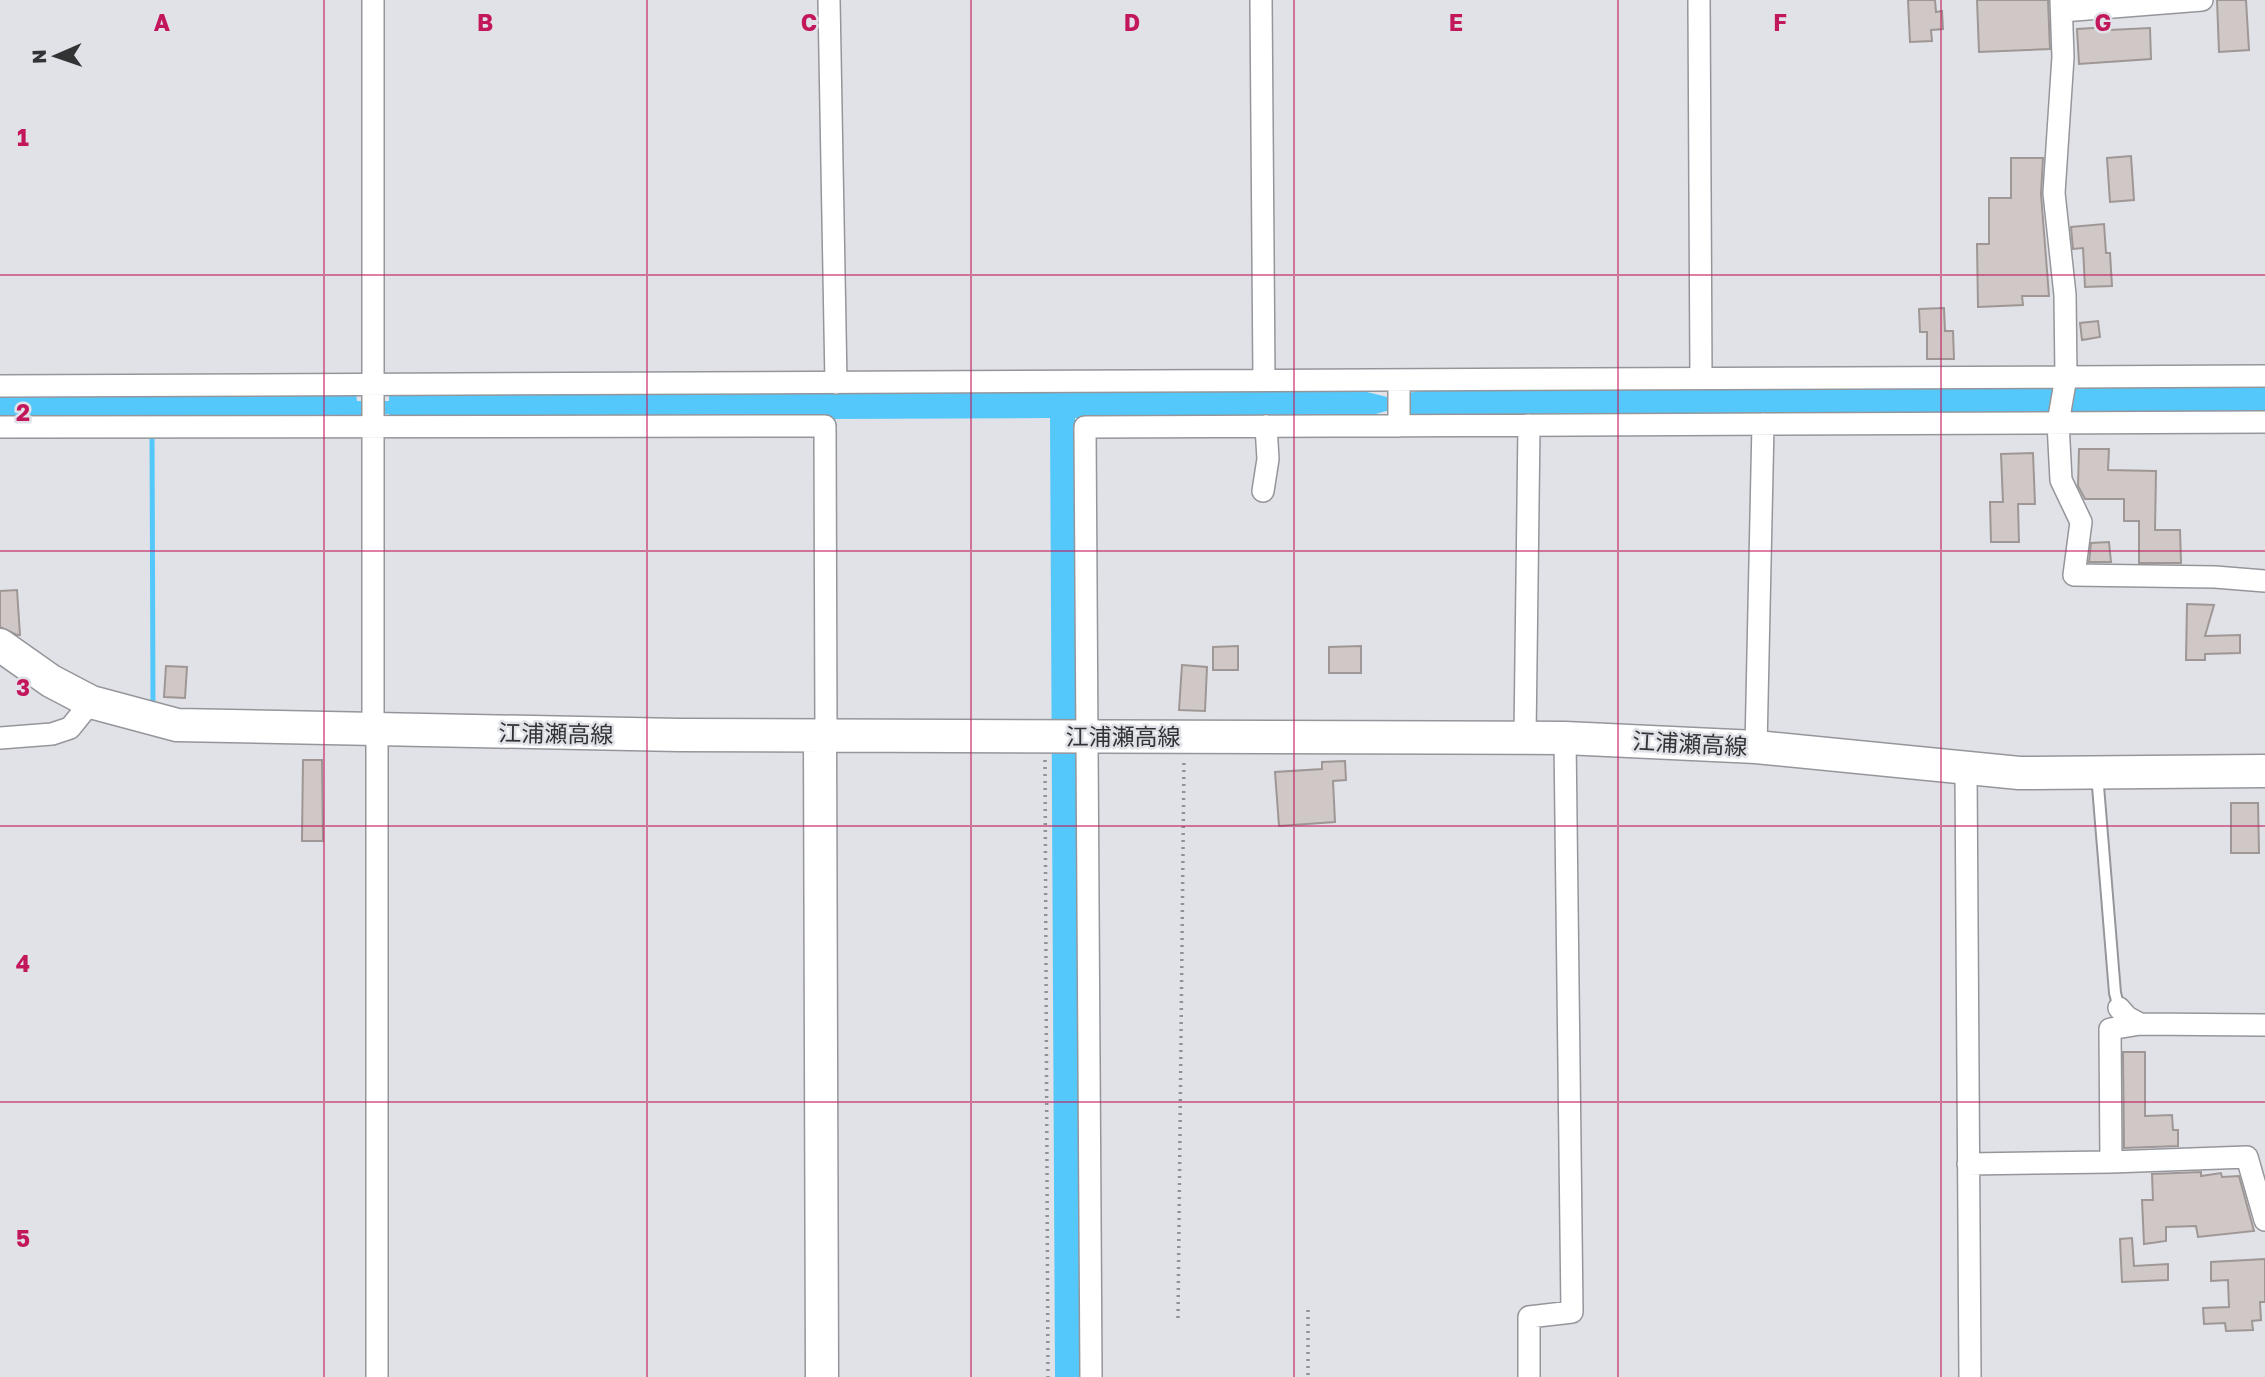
<svg xmlns="http://www.w3.org/2000/svg" width="2265" height="1377" viewBox="0 0 2265 1377" font-family="'Golos Text','Noto Sans JP',sans-serif">
	<rect width="100%" height="100%" fill="#e1e2e8"/>
	<!-- water -->
	<path fill="#54c8fb" d="M2265,386v26l-838,4 -41,-5 -17,5 -294,2 6,959h-26l-5,-959 -661,3v-7l-32,1 -1,5h-356v-25l356,-3 1,9h32v-9h978l20,5 38,-7z"/>
	<g fill="none" stroke-linecap="round" stroke-linejoin="round">
		<!-- stream -->
		<path stroke="#54c8fb" stroke-width="5" d="M152,433l1,270"/>
	</g>
	<!-- building -->
	<path fill="#cfc8c6" stroke="#9e9795" stroke-width="2" d="M1908,0h27l1,12 6,-1 1,18 -12,1 1,11 -22,1z
		M1977,0h71l2,49 -71,3z
		M2217,0h29l3,50 -30,2z
		M2109,27v3l41,-2 1,31 -72,5 -2,-35z
		M2131,156l3,44 -24,2 -3,-44z
		M2011,158h32l-2,36 8,102h-27l1,9 -45,2 -1,-63h12v-46h22z
		M2104,224l2,29h4l2,33 -27,1 -2,-39 -10,1 -2,-22z
		M1944,308l1,23h8l1,28h-27v-27h-7l-1,-23z
		M2098,321l2,16 -18,3 -2,-17z
		M2079,449h30l-1,21 48,1 -1,59h25l1,33h-42v-42h-15v-22h-39l-7,-13z
		M2033,453l2,51h-17l1,38h-28l-1,-40h13l-2,-48z
		M2109,542l2,20h-22l2,-19z
		M17,590l3,45h-3l-17,-8v-36z
		M2187,604l27,1 -9,31 35,-1v18l-35,1v6h-19z
		M1238,646v24h-25v-23z
		M1361,646v27h-32v-26z
		M1182,665l25,2 -2,44 -26,-1z
		M166,666l21,1 -2,31 -21,-1z
		M303,760h19l1,81h-21z
		M1345,761l1,19 -13,1 2,41 -56,4 -4,-54 47,-3v-7z
		M2231,803h27l1,50h-28z
		M2123,1052h22v64l27,-1 1,15h5v16l-54,2z
		M2201,1172v4l20,-3 1,4 17,-1 15,55 -56,6 -2,-11 -30,1v14l-22,3 -2,-44h11l-1,-26z
		M2132,1238l2,28 34,-2v16l-46,2 -2,-43z
		M2265,1259v43h-5l1,18 -9,1 1,9 -27,1 -1,-8 -21,1 -1,-16 26,-1 -1,-27 -17,1v-19z"/>
	<g fill="none" stroke-linecap="round" stroke-linejoin="round">
		<defs>
			<path id="lane" d="M2097,774l18,219 4,15"/>
			<path id="street" d="M829,0l7,383
				M1261,0l3,380
				M1699,0l2,378
				M2061,0l2,57 -9,136 11,102 1,82 199,-1
				M2062,11l140,-11
				M1399,380v46
				M0,386l2066,-9 -8,46 3,57 20,42 -7,53 141,2 50,4
				M0,427l825,-1 1,310
				M1263,491l5,-32 -2,-33
				M373,730v-730
				M1525,737l4,-312
				M0,738l52,-4 18,-6 21,-26
				M1756,747l7,-323
				M1966,770l4,607
				M2119,1008l8,9 13,7 125,1
				M2111,1162l136,-5 18,63
				M1968,1164l143,-2 -1,-133 30,-5
				M377,1377v-647
				M1091,1377l-6,-950 1180,-5
				M1529,1377v-60l43,-5 -7,-574"/>
			<path id="secondary" d="M0,645l51,36 40,21 86,23 502,10 886,3 191,9 263,26 246,-2
				M820,736l2,641"/>
		</defs>
		<!-- lane casing -->
		<use href="#lane" stroke="#95969b" stroke-width="14"/>
		<!-- street casing -->
		<use href="#street" stroke="#95969b" stroke-width="24"/>
		<!-- secondary casing -->
		<use href="#secondary" stroke="#95969b" stroke-width="35"/>
		<!-- path -->
		<path stroke="#909195" stroke-width="3.5" stroke-dasharray="2 5" stroke-linecap="butt" d="M1045,760l3,617
			M1308,1310v67
			M1178,1318l6,-559"/>
		<!-- lane -->
		<use href="#lane" stroke="#fff" stroke-width="10"/>
		<!-- street -->
		<use href="#street" stroke="#fff" stroke-width="21"/>
		<!-- secondary -->
		<use href="#secondary" stroke="#fff" stroke-width="32"/>
	</g>
	<!-- grid -->
	<path fill="none" stroke="#c2185b" stroke-width="2" stroke-opacity="0.55" d="M324,0v1377M647,0v1377M971,0v1377M1294,0v1377M1618,0v1377M1941,0v1377M0,275h2265M0,551h2265M0,826h2265M0,1102h2265"/>
	<g text-anchor="middle" dominant-baseline="central" stroke-width="5" stroke-linejoin="round" paint-order="stroke">
		<!-- street labels -->
		<g font-size="23" fill="#323335" stroke="#e1e2e8">
			<text transform="translate(556 733) rotate(1)">江浦瀬高線</text>
			<text x="1123" y="736">江浦瀬高線</text>
			<text transform="translate(1690 743) rotate(3)">江浦瀬高線</text>
		</g>
	</g>
	<g font-size="23" text-anchor="middle" font-weight="bold" fill="#c2185b" stroke="#e1e2e8" stroke-width="5" stroke-linejoin="round" paint-order="stroke">
		<text x="162" y="31">A</text>
		<text x="485" y="31">B</text>
		<text x="809" y="31">C</text>
		<text x="1132" y="31">D</text>
		<text x="1456" y="31">E</text>
		<text x="1780" y="31">F</text>
		<text x="2103" y="31">G</text>
		<text x="23" y="146">1</text>
		<text x="23" y="421">2</text>
		<text x="23" y="696">3</text>
		<text x="23" y="972">4</text>
		<text x="23" y="1247">5</text>
	</g>
	<!-- north arrow -->
	<g transform="translate(56 56) rotate(268)" stroke="#e1e2e8" stroke-width="5" paint-order="stroke">
	<path d="M0-5L12 26L0 18L-12 26Z" fill="#323335"/>
	<text y="-10" font-size="19" font-weight="bold" text-anchor="middle" fill="#323335">N</text>
	</g>
</svg>
